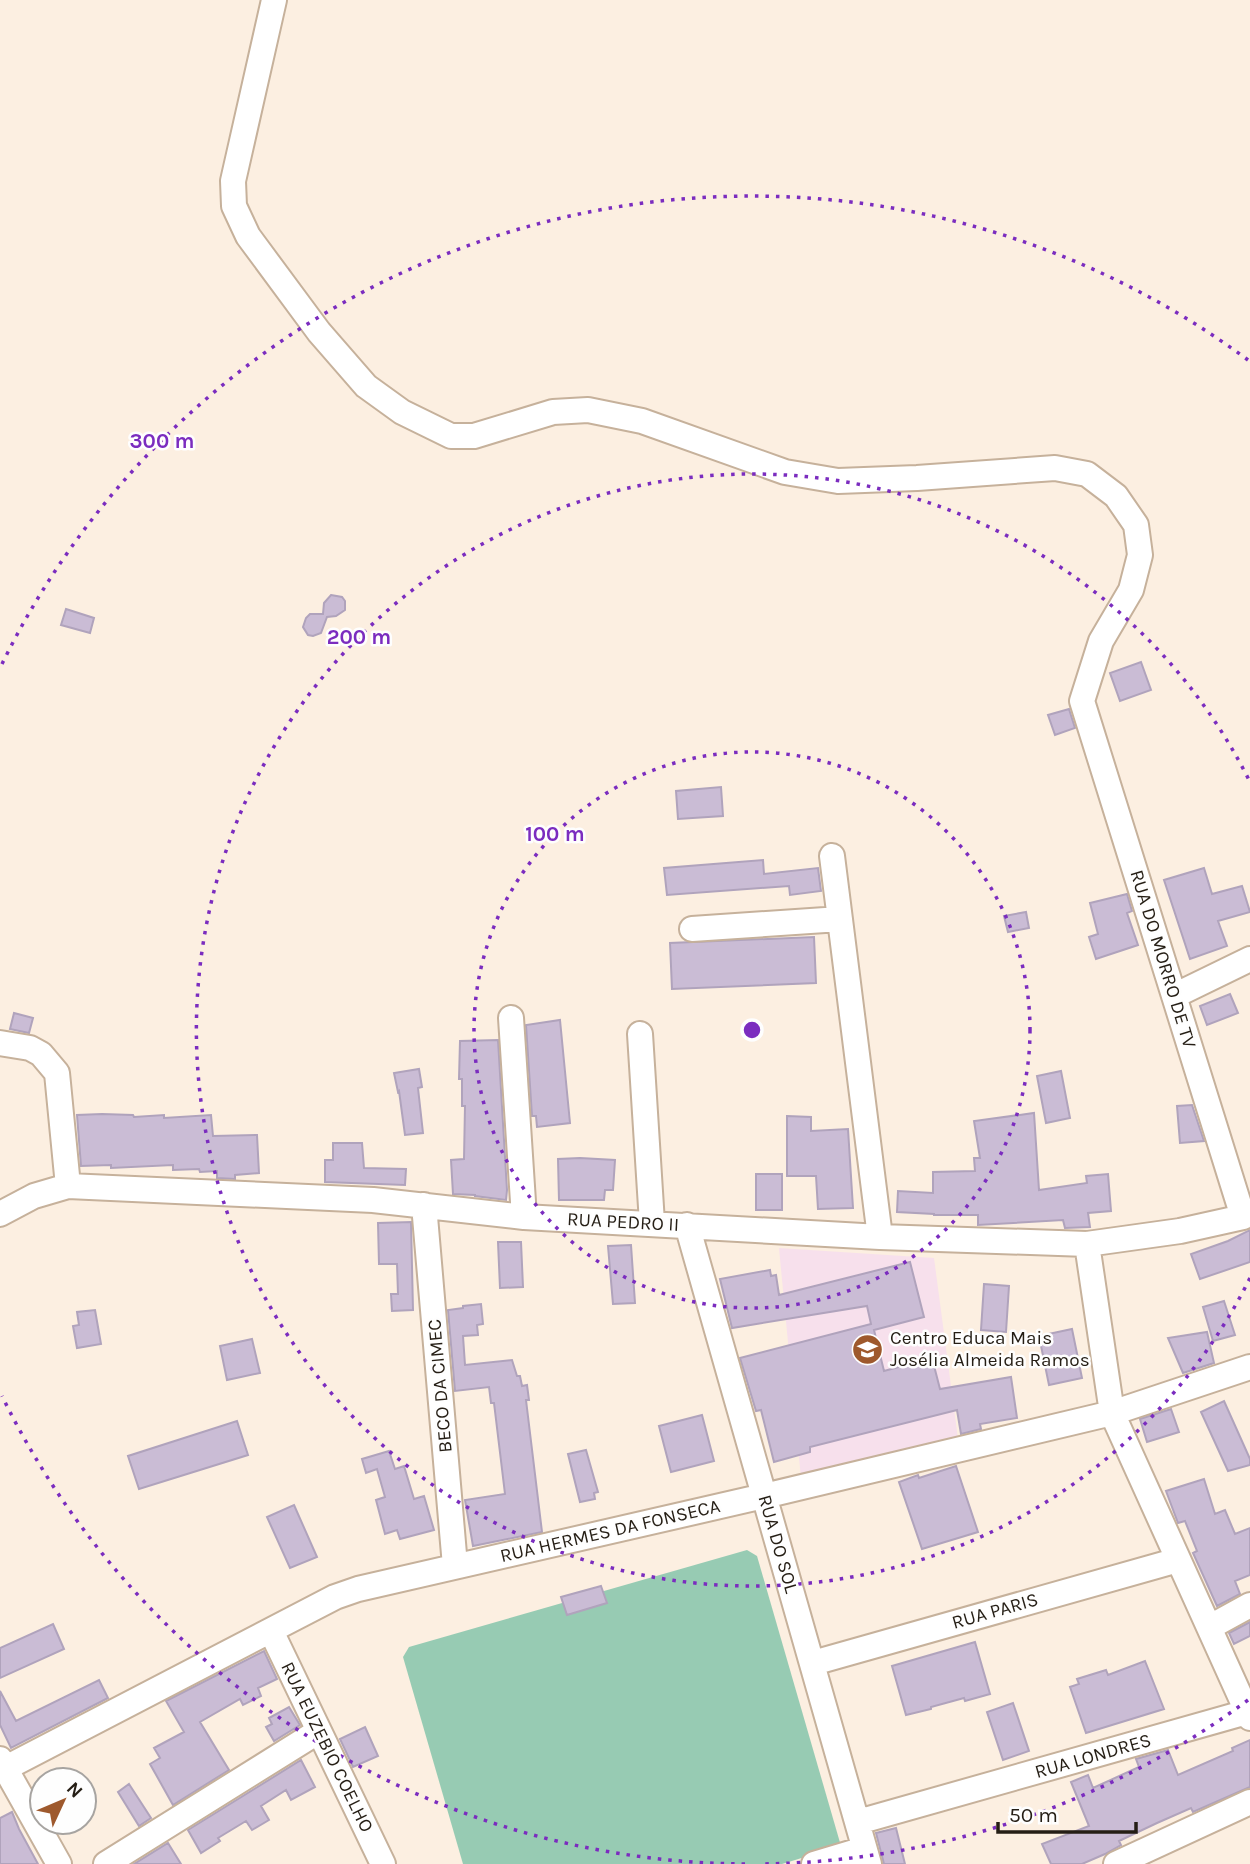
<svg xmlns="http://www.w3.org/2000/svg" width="1250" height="1864" viewBox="0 0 1250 1864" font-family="Karla,sans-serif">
	<rect width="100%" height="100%" fill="#fcefe1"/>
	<!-- education -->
	<path fill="#f7e0ec" d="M779,1248l155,10 24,181 -157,39z"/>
	<!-- green -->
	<path fill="#97cbb3" d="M747,1550l10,6 84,290 -59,18h-319l-60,-207 6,-10z"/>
	<!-- building -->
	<path fill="#cabcd5" stroke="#b0a3bc" stroke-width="2" d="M331,595l11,2 3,4v9l-9,6 -9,1 -6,16 -8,3 -5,-1 -5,-8 3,-9 4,-4h13l1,-11z
		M66,609l28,9 -4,15 -29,-8z
		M1141,662l10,28 -31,11 -10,-28z
		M1069,709l6,19 -20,7 -7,-20z
		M721,787l2,29 -45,3 -2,-28z
		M763,860l1,14 54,-6 3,23 -31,4 -1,-9 -122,9 -3,-27z
		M1204,868l8,26 30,-8 8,26 -32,9 9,25 -37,13 -26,-79z
		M1127,894l5,17 -5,2 11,32 -42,14 -7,-22 9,-3 -8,-31z
		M1026,912l3,16 -21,4 -4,-16z
		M814,937l2,46 -144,6 -2,-46z
		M1230,994l8,19 -31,12 -7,-19z
		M14,1013l19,5 -4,15 -19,-4z
		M560,1020l10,103 -33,4 -1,-11h-4l-6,-91z
		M498,1040l9,150 -1,10 -31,-4v-1l-22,-1 -2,-34 13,-1 1,-53h-3v-27h-3l1,-38z
		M419,1069l3,18 -4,1 5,45 -18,2 -6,-44 -1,1 -4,-19z
		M1061,1071l9,47 -24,5 -9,-47z
		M1192,1105l12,36 -24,2 -3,-37z
		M1034,1113l5,77 48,-7 -1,-7 22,-2 3,37 -23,2 2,14 -25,1 -2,-8 -85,5v-10h-44v-1l-37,-2 1,-21 35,2v-21l42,-1 -1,-13h6l-6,-37z
		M102,1114l31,1 1,2 30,-2v3l47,-3 2,21 44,-1 2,38 -24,2v4l-18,-1v-7l-17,1 -1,-3 -26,1v-5l-62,3v-3l-30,1 -4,-51z
		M787,1116l24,1v14l37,-2 5,79 -35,1 -2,-33h-29z
		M333,1143h29l2,25 42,1 -1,16 -80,-3v-22h8z
		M580,1158l35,2 -2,30h-8l-1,10h-45l-1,-41z
		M756,1174h26v36h-26z
		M411,1222l2,88 -21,1 -1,-17h7l-1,-30h-18l-1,-41z
		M1250,1230v32l-50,17 -9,-25 37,-13z
		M498,1242h23l2,45 -23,1z
		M631,1245l4,58 -22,1 -5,-58z
		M910,1262l14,55 -50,13 10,41 48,-13 8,31 71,-12 6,41 -37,6 1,5 -20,5 -4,-24 -147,37v5l-36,10 -13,-52 -5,1 -16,-53 131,-34 -4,-18 -135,22 -12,-49 50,-9 1,6 5,-1 3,20z
		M984,1284l25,2 -3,46 -25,-2z
		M1224,1301l11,34 -22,6 -10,-34z
		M481,1304l2,20 -6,1 1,10 -15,1 2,29 47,-5 5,16h3l2,10 5,-1 2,15h-3l16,132 -69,14 -8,-46 40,-6 -11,-91h-3l-2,-16 -34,4 -7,-81 15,-2v-2z
		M95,1310l6,34 -24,4 -4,-22 6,-1 -2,-13z
		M1072,1329l10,49 -33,7 -10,-49z
		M1207,1332l7,31 -31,10 -15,-35z
		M252,1339l8,34 -33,7 -7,-34z
		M1224,1401l26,58v6l-22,6 -27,-59z
		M1171,1409l8,23 -32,10 -7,-23z
		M702,1415l12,46 -43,11 -12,-46z
		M237,1421l11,34 -109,34 -11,-33z
		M586,1450l12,42 -4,1 1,6 -15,3 -12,-48z
		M389,1451l6,18 9,-3 10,33 10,-3 10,34 -34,9 -3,-9 -12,4 -9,-34 9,-3 -8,-28 -11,4 -4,-14z
		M956,1466l22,66 -56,17 -23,-67 19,-7 1,3z
		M1204,1479l11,35 10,-4 10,24 15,-6v47l-15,6 5,13 -23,12 -24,-53 4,-2 -12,-30 -7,2 -12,-32z
		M294,1505l23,52 -27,11 -23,-51z
		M601,1586l6,17 -40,12 -6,-18z
		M1250,1622v14l-16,8 -5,-11z
		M53,1624l11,25 -64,29v-30z
		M975,1642l15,52 -25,7 -1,-3 -33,9v2l-25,6 -14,-49z
		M264,1651l13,28 -19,9 3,8 -18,9 -3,-6 -40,23 29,48 -56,35 -23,-41 10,-6 -6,-10 30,-16 -18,-31z
		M1145,1661l19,48 -78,24 -16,-46 9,-3 -2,-5 29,-9 2,5z
		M99,1680l9,18 -97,50 -11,-23v-34l16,30z
		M1013,1703l16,48 -26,9 -16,-48z
		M289,1707l11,18 -26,16 -8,-14 6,-3 -3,-6z
		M365,1727l13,29 -25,11 -13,-28z
		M1250,1740v47l-57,25 -2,-4 -34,15 -38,18 2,4 -16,9 -23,10h-31l-9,-20 47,-18 -18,-44 17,-7 5,13 46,-21 -3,-8 32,-9 10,25 55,-24 -1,-3z
		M301,1760l14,27 -24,13 -5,-10 -25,16 8,14 -17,10 -6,-9 -28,17 2,3 -19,12 -13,-23z
		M129,1784l22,34 -12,8 -21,-34z
		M12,1812l7,17 19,35h-38v-46z
		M896,1828l9,36h-21l-8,-31z
		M168,1843l13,21h-47z"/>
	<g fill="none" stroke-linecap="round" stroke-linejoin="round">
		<defs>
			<path id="minor" d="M274,0l-41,181 1,25 14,30 71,96 47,54 36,26 49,24h23l79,-24 35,-2 54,11 143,51 53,9 79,-3 138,-10 32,6 29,22 20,29 4,30 -9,35 -30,51 -19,60 161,516
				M832,856l48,381
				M692,929l148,-10
				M1174,996l76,-37
				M511,1018l13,199
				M640,1034l12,189
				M0,1043l30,5 11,6 16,19 11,113
				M424,1205l31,361
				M0,1214l34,-18 34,-10 305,14 151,17 356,20 207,7 93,-13 63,-14 7,-3
				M687,1225l182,639
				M1087,1244l25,169 138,305
				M1210,1627l40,-22
				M271,1631l112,233
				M813,1663l365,-103
				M0,1759l59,105
				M0,1771l335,-174 23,-8 406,-93 348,-83 138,-46
				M858,1822l389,-110
				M106,1864l213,-133
				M814,1864l50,-15
				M1116,1864l134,-62"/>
		</defs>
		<!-- minor casing -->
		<use href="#minor" stroke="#c6b19b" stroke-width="28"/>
		<!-- minor -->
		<use href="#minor" stroke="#fff" stroke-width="24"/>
	</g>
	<!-- distance rings -->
	<g fill="none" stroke="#7b2cbf" stroke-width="3.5" stroke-dasharray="3.5 7">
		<circle cx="752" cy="1030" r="278"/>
		<path d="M1250 1278A556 556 0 1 1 1250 782"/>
		<path d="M1248 1700A834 834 0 0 1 759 1864M745 1864A834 834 0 0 1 2 1396M2 664A834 834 0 0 1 1248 360"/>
	</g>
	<!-- icons -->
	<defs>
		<symbol id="school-disc" viewBox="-11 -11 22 22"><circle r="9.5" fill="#9e592d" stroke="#fefefe"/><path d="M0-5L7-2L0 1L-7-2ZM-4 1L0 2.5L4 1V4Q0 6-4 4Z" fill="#fff"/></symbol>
	</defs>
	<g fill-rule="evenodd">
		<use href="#school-disc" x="850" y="1332" width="35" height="35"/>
	</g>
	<g text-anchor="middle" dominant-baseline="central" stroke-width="5" stroke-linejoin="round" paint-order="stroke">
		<!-- street labels -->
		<g font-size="19" fill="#251e15" stroke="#fefefe">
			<text transform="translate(1163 959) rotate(73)">RUA DO MORRO DE TV</text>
			<text transform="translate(623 1222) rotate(3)">RUA PEDRO II</text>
			<text transform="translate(440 1386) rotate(-95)">BECO DA CIMEC</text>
			<text transform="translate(610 1531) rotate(-13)">RUA HERMES DA FONSECA</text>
			<text transform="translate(778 1544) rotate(74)">RUA DO SOL</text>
			<text transform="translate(995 1611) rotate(-16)">RUA PARIS</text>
			<text transform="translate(327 1747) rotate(64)">RUA EUZEBIO COELHO</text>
			<text transform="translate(1093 1756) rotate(-16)">RUA LONDRES</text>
		</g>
		<!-- poi labels -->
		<g font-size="19" fill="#251e15" stroke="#fefefe" text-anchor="start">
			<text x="890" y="1338">Centro Educa Mais<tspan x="890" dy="22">Josélia Almeida Ramos</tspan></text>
		</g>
	</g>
	<circle cx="752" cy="1030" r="10" fill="#7b2cbf" stroke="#fefefe" stroke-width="3.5"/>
	<g font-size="21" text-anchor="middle" font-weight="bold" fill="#7b2cbf" stroke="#fefefe" stroke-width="5" stroke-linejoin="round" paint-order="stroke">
		<text x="162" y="448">300 m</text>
		<text x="359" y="644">200 m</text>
		<text x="555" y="841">100 m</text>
	</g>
	<!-- north arrow -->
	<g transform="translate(63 1801) rotate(46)"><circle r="33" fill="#fefefe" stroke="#a7a4a1" stroke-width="2"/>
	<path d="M0-5L12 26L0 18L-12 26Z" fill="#9e592d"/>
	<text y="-10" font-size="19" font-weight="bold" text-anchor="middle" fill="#251e15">N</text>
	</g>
	<!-- scale -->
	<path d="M998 1822v10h138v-10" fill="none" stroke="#251e15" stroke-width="3.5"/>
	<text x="1009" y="1822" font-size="21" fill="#251e15" stroke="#fefefe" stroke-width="5" paint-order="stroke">50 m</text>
</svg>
